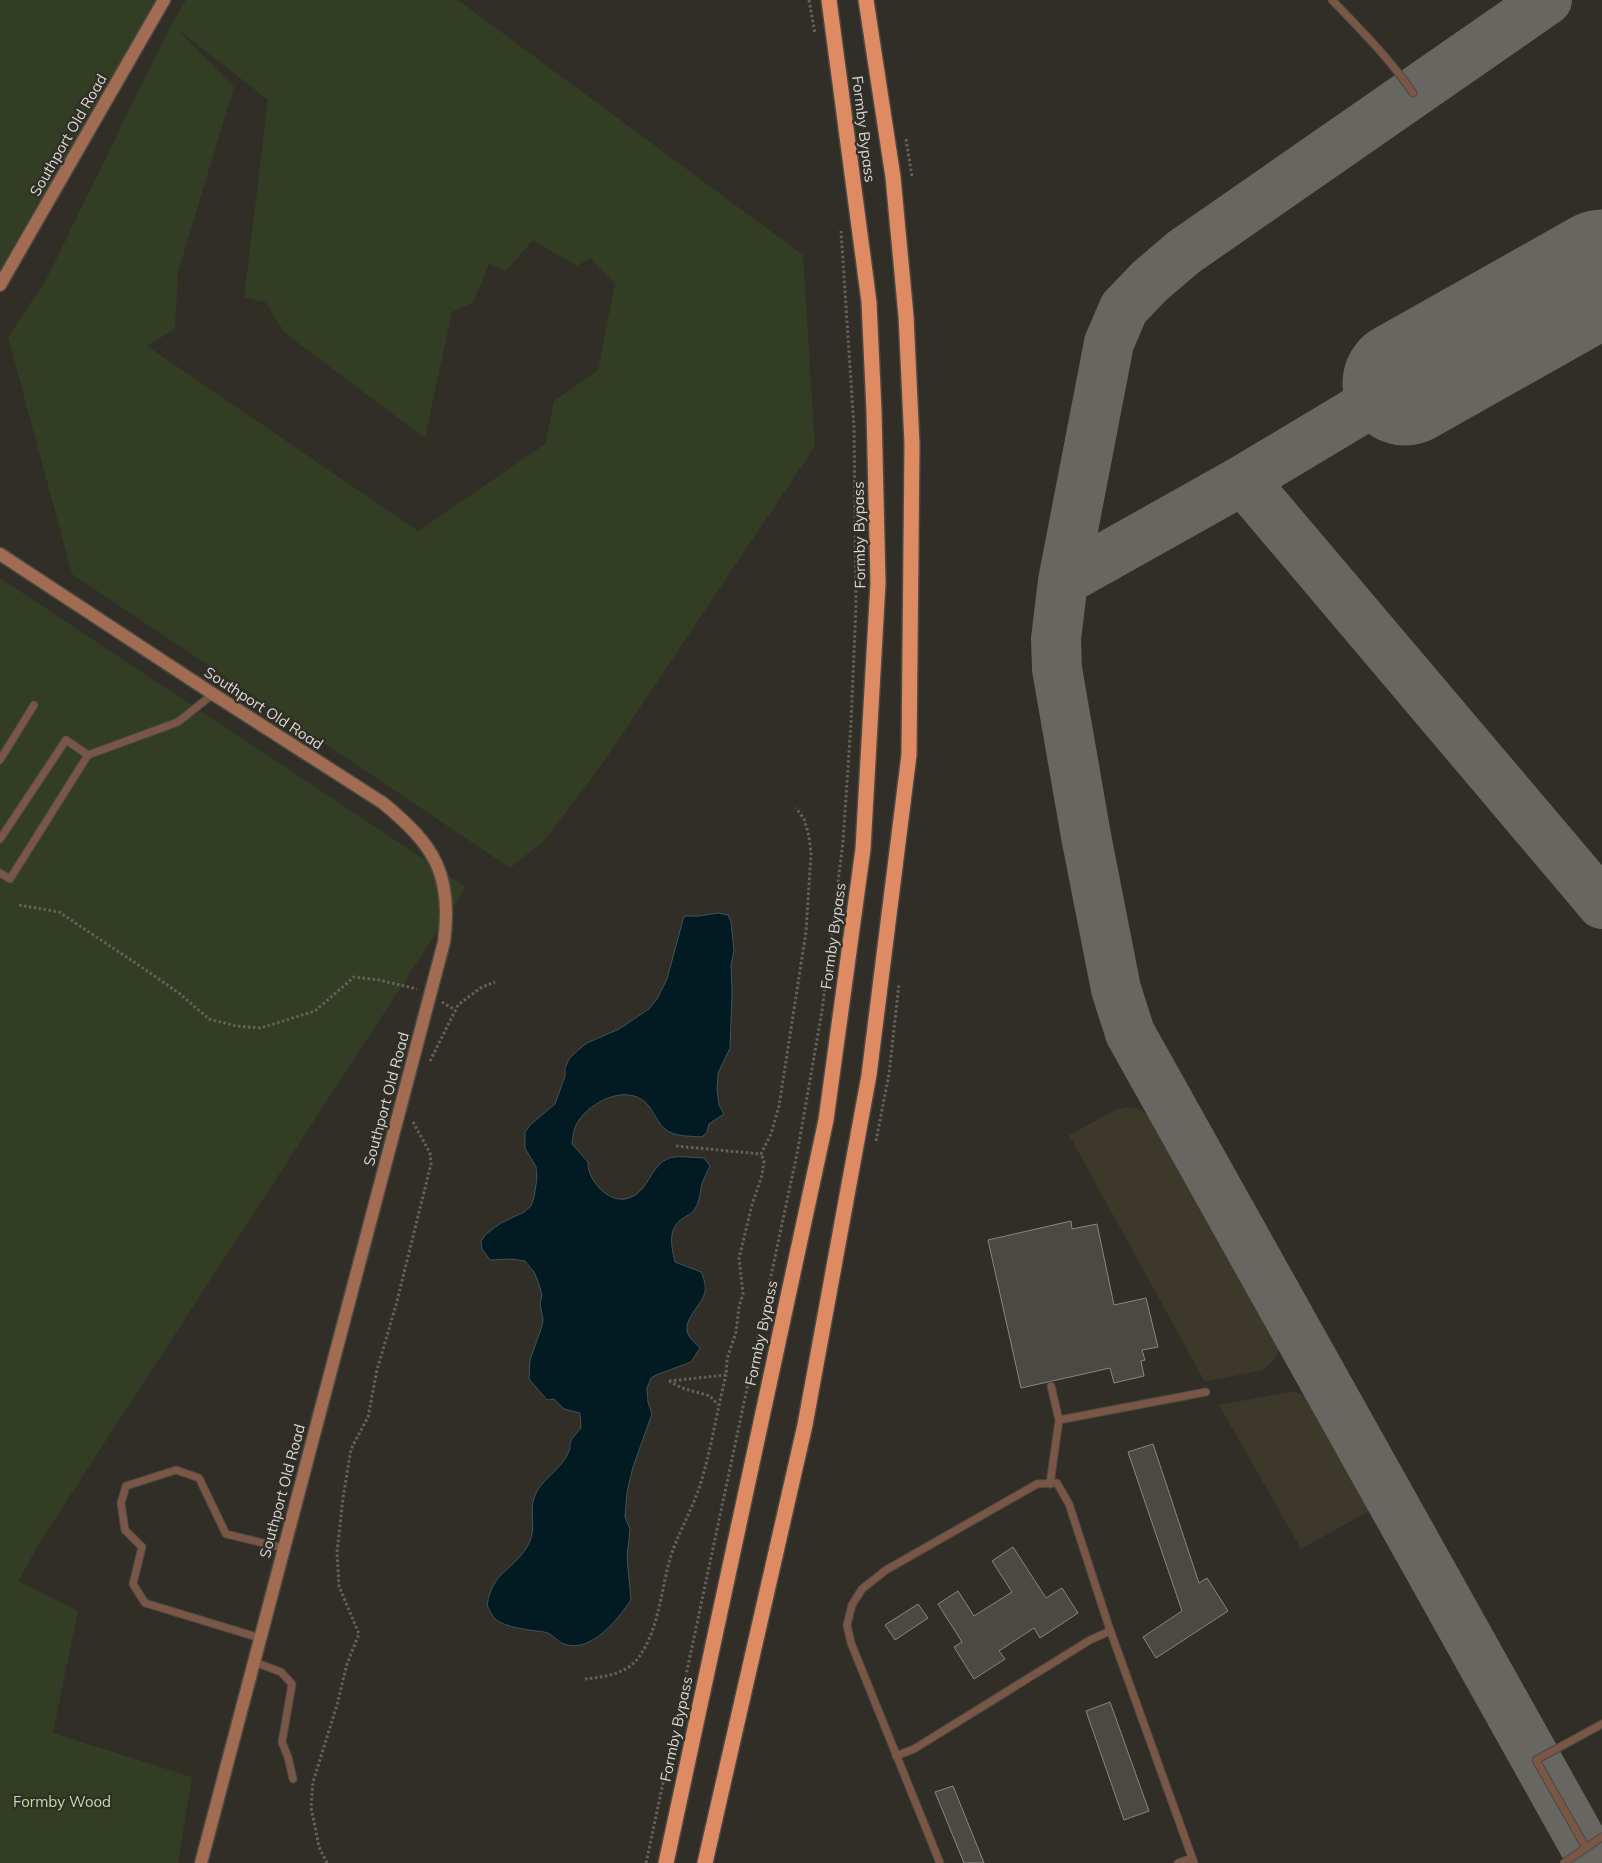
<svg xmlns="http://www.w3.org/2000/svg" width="1602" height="1863" viewBox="0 0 1602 1863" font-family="Mulish,sans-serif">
	<rect width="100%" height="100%" fill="#302e27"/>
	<!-- built -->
	<path fill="#3c382a" d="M1127,1107l9,1 15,8 125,220 2,10 -1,10 -14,14 -58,12 -136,-247 48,-26z
		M1294,1391l9,4 12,10 56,105 -70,39 -82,-144z"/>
	<!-- green -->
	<path fill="#323d23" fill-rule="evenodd" d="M0,0h171l-171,273z
		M186,0h272l345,255 12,191 -210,314 -61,81 -34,27 -438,-294 -64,-237 39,-59 124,-253zM176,28l92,72 -24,197 21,5 20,31 140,105 27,-126 21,-9 16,-39 17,7 27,-31 44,26 13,-8 25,26 -17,86 -44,31 -9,43 -127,87 -271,-185 28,-17 3,-57 56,-185z
		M0,578l466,309 -428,658 -19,36 59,30 -25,122 139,44 -14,86h-178z"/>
	<!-- water -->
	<path fill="#021a22" stroke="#425357" d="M718,913l10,2 3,7 3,28 -3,15 1,28 -2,55 -12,25 -1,17 2,15 5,9 -15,10 -2,8 -5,5c-11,-1 -28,0 -37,-8 -10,-8 -12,-23 -24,-30 -21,-13 -55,6 -65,26 -3,6 -3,13 -4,19l16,18c-1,18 21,43 41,36 20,-6 21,-33 40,-40 10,-3 25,0 35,0l6,8c-3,6 -6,12 -8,18 -2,8 -2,16 -6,23 -3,6 -6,7 -11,10 -18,10 -14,28 -10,45l26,10c3,7 5,13 4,20 -3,14 -25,29 -16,44 2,4 8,8 11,12l-9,14 -35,13 -5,3 -4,10 1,14 4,12 -19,53 -6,25 -2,25 5,12 -3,28 4,43c-13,19 -40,54 -67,44 -8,-3 -12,-11 -20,-12 -14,-2 -38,-4 -49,-13 -3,-3 -6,-10 -8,-14 6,-36 28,-34 42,-62 8,-15 0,-30 5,-45 6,-19 29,-29 35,-47 1,-2 1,-5 1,-7 1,-6 7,-11 11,-16l-1,-15 -16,-4 -10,-10 -7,1 -18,-21 1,-19 12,-34 1,-7 -3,-15 2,-9 -4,-14 -4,-9 -9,-11 -13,-2 -22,1 -8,-11 -1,-8 5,-7 15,-11 23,-11 7,-6 3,-9 3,-19 -1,-11 -11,-19v-16l6,-8 24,-20 10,-28v-8l4,-9 8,-8 10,-8 32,-14 30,-20 8,-10 10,-20 17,-63h15z"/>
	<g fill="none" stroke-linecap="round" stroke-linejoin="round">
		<!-- taxiway -->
		<path stroke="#686660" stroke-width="50" d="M1547,0l-363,252 -34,29 -26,27 -15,35 -46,238 -7,58 1,30 29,167 30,153 14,44 464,830
			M1243,480l359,424
			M1063,581l180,-101 162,-97"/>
		<!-- runway -->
		<path stroke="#686660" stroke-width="125" d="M1405,383l197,-111"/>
	</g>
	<!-- building -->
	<path fill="#4c4942" stroke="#88867d" d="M1071,1221l1,8 25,-5 17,81 32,-7 12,49 -16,3 3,10 -4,1 3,15 -30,7 -4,-15 -89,20 -33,-148z
		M1153,1444l46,139 8,-5 21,33 -72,47 -13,-21 39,-26 -54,-159z
		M1013,1547l33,51 16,-10 16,25 -38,25 -6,-10 -35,23 6,8 -31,20 -20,-32 8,-5 -24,-38 20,-13 16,25 38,-24 -20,-31z
		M918,1604l10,14 -33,22 -10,-15z
		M1110,1702l39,109 -25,9 -38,-109z
		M953,1786l31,77h-20l-29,-71z"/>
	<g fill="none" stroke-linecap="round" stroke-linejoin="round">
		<defs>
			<path id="lane" d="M1332,0c29,30 58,59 81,93
				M0,760l34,-55
				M0,839l66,-99 22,15
				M0,873l10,6 78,-124 90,-33 35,-28
				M1051,1386l8,34
				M1050,1484l9,-64 147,-28
				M260,1638l-115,-35 -12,-19 9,-37 -17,-17 -4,-27 5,-17 50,-16 23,8 27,56 58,14
				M254,1662l27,10 11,12 -10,58 6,15 5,22
				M896,1756l18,-7 176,-109 20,-9
				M1586,1848l-50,-88 66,-36
				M940,1863l-89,-220 -4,-18 5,-20 10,-16 24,-19 151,-86 20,-1 12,21 40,123 85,236
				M1178,1863l14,-5
				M1564,1863l38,-26"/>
			<path id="secondary" d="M0,285l164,-285
				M0,554l213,140 170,109c51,42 70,71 61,139l-243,921"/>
			<path id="highway" d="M666,1863l160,-743 37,-271 15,-266 -4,-172 -5,-109 -40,-302
				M705,1863l100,-438 64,-350 40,-320 3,-311 -6,-128 -13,-139 -27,-177"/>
		</defs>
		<!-- lane casing -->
		<use href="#lane" stroke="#4b4943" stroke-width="9"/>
		<!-- secondary casing -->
		<use href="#secondary" stroke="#4b4943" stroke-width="15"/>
		<!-- highway casing -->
		<use href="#highway" stroke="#4b4943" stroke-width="18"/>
		<!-- path -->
		<path stroke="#64625b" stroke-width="3" stroke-dasharray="2.5 2.5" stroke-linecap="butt" d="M809,0l6,34
			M906,139l6,38
			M19,905l40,7 84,56 37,26 29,25 27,7 25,2 54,-17 39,-34 25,3 38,9
			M442,1002l13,8
			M430,1061l28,-56 24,-18 13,-5
			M876,1141l13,-67 10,-90
			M676,1146l85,8 10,-20 8,-28 27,-174 5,-78 -2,-18 -5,-17 -8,-11
			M669,1381l57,-6 1,-16 9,-27 3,-25 4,-13 -4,-36 13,-53 10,-30 2,-14 -3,-7
			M669,1381l13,7 28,8 8,9
			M585,1679c19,-2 42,-5 54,-22 20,-28 22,-67 31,-98 8,-27 23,-50 31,-77 11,-36 16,-72 25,-107
			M327,1863l-8,-16 -8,-40 2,-25 24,-77 10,-41 12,-30 -20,-48 -2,-34 6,-54 8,-49 17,-32 9,-47 19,-65 35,-141 -1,-11 -17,-31
			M646,1863l152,-714 24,-138 21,-169 8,-119 5,-117 -2,-179 -13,-196"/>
		<!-- lane -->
		<use href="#lane" stroke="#795646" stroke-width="7"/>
		<!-- secondary -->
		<use href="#secondary" stroke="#a26c52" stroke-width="12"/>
		<!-- highway -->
		<use href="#highway" stroke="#de8a62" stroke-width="15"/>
	</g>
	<g text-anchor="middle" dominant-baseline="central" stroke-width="4.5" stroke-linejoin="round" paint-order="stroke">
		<!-- street labels -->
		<g font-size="15" fill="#d9d8d3" stroke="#302e27">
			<text transform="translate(864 129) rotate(83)">Formby Bypass</text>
			<text transform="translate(68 135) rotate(-60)">Southport Old Road</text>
			<text transform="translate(859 535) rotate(-91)">Formby Bypass</text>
			<text transform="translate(264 708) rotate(33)">Southport Old Road</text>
			<text transform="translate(833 936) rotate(-82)">Formby Bypass</text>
			<text transform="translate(386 1099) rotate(-75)">Southport Old Road</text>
			<text transform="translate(761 1333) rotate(-78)">Formby Bypass</text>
			<text transform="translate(282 1491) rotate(-75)">Southport Old Road</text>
			<text transform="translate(676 1729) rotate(-78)">Formby Bypass</text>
		</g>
		<!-- park labels -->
		<g font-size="15" fill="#c3dd9f" stroke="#302e27">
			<text x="62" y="1801">Formby Wood</text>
		</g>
	</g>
</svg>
